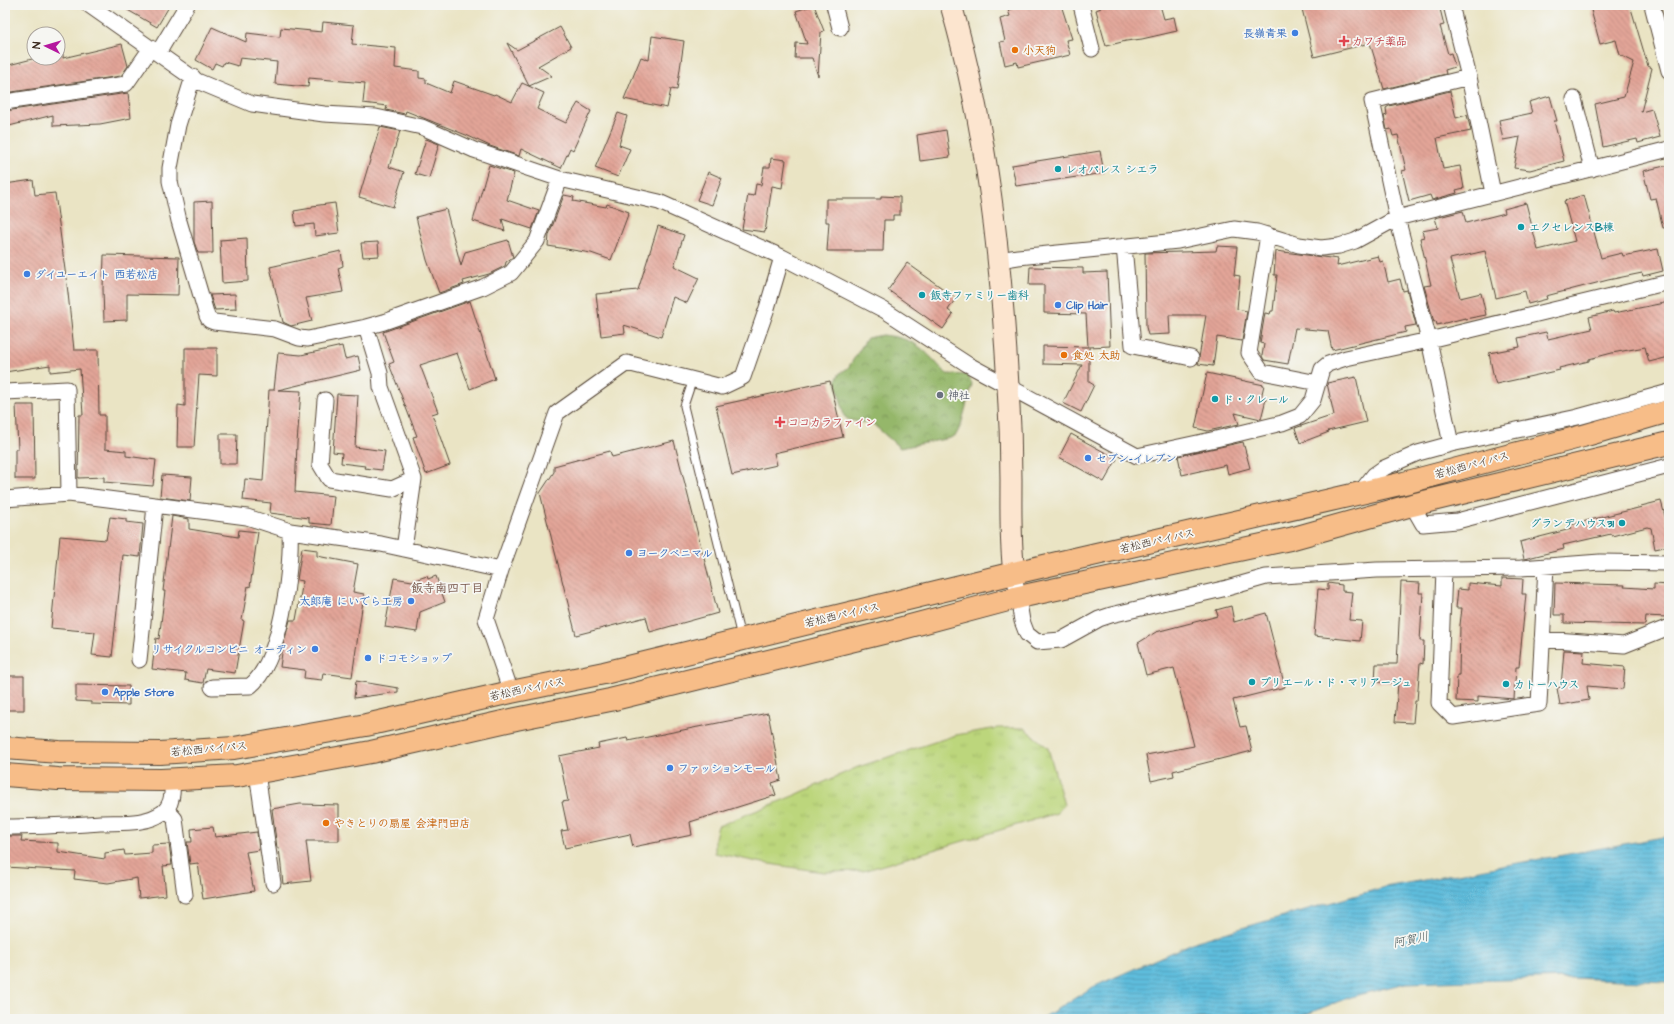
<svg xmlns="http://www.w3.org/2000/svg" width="1674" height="1024" viewBox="0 0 1674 1024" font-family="'Architects Daughter','Klee One',sans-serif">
	<defs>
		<pattern id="grass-tufts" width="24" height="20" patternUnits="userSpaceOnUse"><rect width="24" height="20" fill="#bcd67b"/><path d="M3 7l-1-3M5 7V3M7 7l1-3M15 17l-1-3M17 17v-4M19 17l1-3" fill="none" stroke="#a2b86a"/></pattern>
		<pattern id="forest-crowns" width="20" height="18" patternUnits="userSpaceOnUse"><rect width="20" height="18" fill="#95b76b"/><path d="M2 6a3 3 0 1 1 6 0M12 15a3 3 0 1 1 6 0" fill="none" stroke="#7b9557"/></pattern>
		<pattern id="water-rules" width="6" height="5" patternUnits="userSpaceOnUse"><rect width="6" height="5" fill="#5fbddd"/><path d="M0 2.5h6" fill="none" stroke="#509ab3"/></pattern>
		<pattern id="building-back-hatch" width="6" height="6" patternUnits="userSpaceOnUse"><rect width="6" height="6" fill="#e3a598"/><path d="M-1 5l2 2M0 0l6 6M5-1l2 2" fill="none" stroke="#b9877b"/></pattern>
	</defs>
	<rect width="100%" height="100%" fill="#f6f6f2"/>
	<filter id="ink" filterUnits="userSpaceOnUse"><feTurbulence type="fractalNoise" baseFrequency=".025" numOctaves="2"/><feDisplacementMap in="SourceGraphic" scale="8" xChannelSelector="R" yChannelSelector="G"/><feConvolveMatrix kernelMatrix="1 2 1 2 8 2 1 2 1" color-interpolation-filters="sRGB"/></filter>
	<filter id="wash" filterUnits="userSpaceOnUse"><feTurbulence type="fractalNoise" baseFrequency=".012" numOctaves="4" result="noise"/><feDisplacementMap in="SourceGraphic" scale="16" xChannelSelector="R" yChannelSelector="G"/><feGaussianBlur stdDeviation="0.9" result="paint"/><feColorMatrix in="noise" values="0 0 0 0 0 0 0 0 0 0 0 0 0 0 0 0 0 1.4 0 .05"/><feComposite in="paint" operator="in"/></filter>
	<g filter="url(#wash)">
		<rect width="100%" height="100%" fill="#eae4c4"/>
		<!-- grass -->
		<path fill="url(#grass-tufts)" stroke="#7c804c" d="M998,728h26l24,20 16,57 -7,8 -194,58 -40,1 -60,-9 -48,-10v-15l3,-12 75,-30 65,-29 98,-32z"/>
		<!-- forest -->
		<path fill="url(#forest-crowns)" stroke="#687044" d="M883,335c36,4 40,15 64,39l21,1 4,9 -11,41 -5,10 -6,3 -50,10 -27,-24 -24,-4 -5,-4 -8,-36 4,-7 8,-5 19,-30z"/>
		<!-- water -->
		<path fill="url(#water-rules)" stroke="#4d747e" d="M1669,836v146l-98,-4 -166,5 -55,14 -56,22h-253l52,-32 104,-46 188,-54z"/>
		<g id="blocks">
			<!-- building -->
			<path fill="url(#building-back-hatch)" d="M119,5h51l-13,22z
				M814,5l10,26 -3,1 -3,44 -6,-18h-17l1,-15 11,1 -11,-33z
				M1025,5h36l11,34 -6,1 4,15 -52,12 -1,-5 -12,3 -5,-23 5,-1 -5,-22 10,-3 -2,-6z
				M1100,5h60l4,14 10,-2 3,14 -35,8 -16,2 -20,5 -10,-36 5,-2z
				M1301,5h138l5,20 -4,1 8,28 3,-1 4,14 -10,3 1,4 -62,15 -14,-46 -56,14z
				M1611,5h19l18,61 4,2 -11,44 11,-3 8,28 -22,6 -1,-4 -34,8 -8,-43 29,-7 10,-35 -14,-7 -4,-15 -16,4 -9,-34z
				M323,22l31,3 -2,19 44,4 -1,20 24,3v7l7,1v4l24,10 4,-12 40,14 1,-1 17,8 10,-19 22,10 -7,16 29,14 12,-20 13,8 -18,39 -3,-2 -9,20 -40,-19 -2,7 -29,-10 -24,-11 -60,-24 -1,3 -19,-4 1,-4 -24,-3 2,-20 -56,-5 -1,9 -33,-3 2,-22 -37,-4 -2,8 -14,-4 -2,4 -7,-3 -3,6 -16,-9 16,-33 34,15 1,-9 33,4 1,-9 41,4z
				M560,27l11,20 -33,19 14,10 -23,10 -22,-43 10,7z
				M652,36l32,5 -7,49 -6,-1 -4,19 -43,-9 17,-42 8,3z
				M122,44l6,22 -7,10 -116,17v-27l31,-8 1,3 10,-3h11v-3l5,-1v4z
				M1450,91l6,27 11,-3 4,16 -34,7 6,31 17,-3 4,22 -8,2 1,3 -25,7 -2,-5 -21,6 -7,-30 4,-1 -8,-35 -5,1 -2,-7 -4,1 -3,-14 3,-1 -1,-7 3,-2z
				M128,93l3,25 -31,6 -47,2v-11l-48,12v-16z
				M1550,96l7,25h-3l10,40 -34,9 -16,-2 6,-31 -17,3 -4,-20 33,-7 -3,-11z
				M618,113l9,3 -8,29 11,4 -12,28 -23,-9z
				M380,127l20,4 -11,36 15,5 -11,35 -34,-10z
				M946,130l4,27 -30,4 -3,-26z
				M426,139l13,5 -10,34 -14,-4z
				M1100,151l4,22 -88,13 -4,-21z
				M771,158l15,2 -4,28 -10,-2 -7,46 -23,-3 6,-34 6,1 2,-12 5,1 3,-18h6z
				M489,165l25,8 -7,27 32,11 -7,18 -30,-10 3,12 -32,-10z
				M1669,165v62l-6,1 -7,-30 -6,1 -7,-28z
				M708,172l14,6 -10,27 -15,-5z
				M33,180l2,15 20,-2 13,100 6,57h24l1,65h6v34l21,2v5l30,4 -3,26 -49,-4v-5l-26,1 1,-63h4l-3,-46 -30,3v-7l-45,7v-188z
				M564,195l10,2 -1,4 33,6 1,-3 22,8 -18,48 -20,-7 -43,-7 1,-11z
				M1584,195l17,63 21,-5 1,3 35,-7 5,22 -20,5 -1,-3 -34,7 -62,16 1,3 -19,5 -3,-13 -29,7 -11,-47 -35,8 10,39 21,-5 5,22 -21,4v-1l-28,7 -1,-4 -2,1 -10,-36 7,-1 -11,-47 4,-1 -2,-6 16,-3 -3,-10 28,-7 3,12 39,-10 -1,-4 22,-6 12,47 37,-9 -11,-40z
				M881,196l19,1v18h-7v5h-9l-1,31h-56l2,-29h-3v-23h55z
				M212,201l1,52h-15l-4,-11v-40z
				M335,203l4,30 -24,3 -1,-12 -18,2 -2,-15 18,-3v-2z
				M446,209l15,57 4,-14 43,-12 5,17 -7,5 -1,4 -16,8 -26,7 1,3 -25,9 -12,-33 -11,-43z
				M658,226l26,9 -10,31 25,12 -12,25 -14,-6 -12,40 -37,-12 1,8 -24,3 -5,-42 42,-4z
				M247,238l1,43 -26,2 -2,-43z
				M378,242l1,14 -16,1 -2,-14z
				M1217,246l20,1 -3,28 6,1 -3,33 10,2 -5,30 -25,-4 -4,29 -15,-2 8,-49h-37l1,19 -22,1 -2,-8 -1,-74 71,-2z
				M341,251l2,15 -5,2 5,24 -37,6 6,23 -21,5 -8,-4 -13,-55z
				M1276,251l62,8 -1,7 41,-10 2,6 3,-1 5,21 12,-3 3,12 4,-1 9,35 -11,2 1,5 -74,18 -4,-19 -33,-3 -7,36 -24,-4 -2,-4 2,-12 -4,-1 5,-30 5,1 1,-3h2l4,-36h-3z
				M104,255l75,2 -1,38 -51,-1v26l-23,1 -1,-32z
				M907,263l49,35 -8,12 5,4 -10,15 -55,-39z
				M1030,267l53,1v5l24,-1 3,74 -21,1v35l5,3 -13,27 -18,-9 19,-38 -39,-1v-18l45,1 -2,-33 -42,-1v-28h-15z
				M235,294l1,15 -21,1 -5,-15z
				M470,301l25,78 -25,10 -13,-36 -37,12 18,47 -6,2 18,51 -24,9 -13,-37 4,-1 -28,-72 5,-2 -11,-30z
				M1669,302v55l-20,5 -4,-15 -33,6 -23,6v2l-30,7 1,2 -64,14 -2,-5 -5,-26 31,-6 -2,-9 28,-6 2,7 44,-10 -3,-12 24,-6 1,2z
				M342,346l3,13 13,-3 3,14 -83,20 23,1 -4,52 -2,49 39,4 -3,29 -22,-2v-5l-39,-5 1,-10 -28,-3 2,-21 18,2 6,-91h5l4,-37 23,2z
				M185,348h32v28l-18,-1 -5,72h-17l1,-42 7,1z
				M1207,373l57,12 -3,13 5,1 -5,20 -26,-6 4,11 -31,7 -13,-3z
				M1356,377l10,45 -38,9 1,1 -29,11 -5,-15 39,-13 -7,-32z
				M830,381l13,56 -69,16 3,12 -45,10 -16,-69z
				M337,394l21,1 -3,52 30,4 -3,19 -18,-2 1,-2 -24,-3 1,-10 -9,-1z
				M16,405h18l1,74h-20v-30h3z
				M220,434h17l-1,30h-16z
				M1071,434l46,25 -13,23 -45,-25z
				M674,441l44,172 -68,19 -4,-15 -70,18 -36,-142 14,-21v-6l56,-15 2,6z
				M1243,442l7,26 -22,6 -2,-9 -44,10 -4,-19z
				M162,475l30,2 -2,24 -30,-4z
				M1661,501l8,30v15l-14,3 -4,-21 -4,-1 -35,9 -1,-2 -48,11 1,4 -40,10 -4,-17 51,-13 -1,-4 72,-18 -1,-1z
				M172,516l17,3v10l49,8 1,-7 19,2 -8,55 -2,-1 -6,34 2,1 -9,52 -29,-4 -3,14 -18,-3 1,-7 -34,-4 4,-31 3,1 6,-48h-2z
				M110,517l16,2v3l17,2 -3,33 -17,-2 -11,102 -20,-2 3,-23 -44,-4 9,-92 46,4z
				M302,548l15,2v6l41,8 -5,28 11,2 -12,83 -29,-4 -1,7 -18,-2 1,-8 -25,-3 3,-21 7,-26h6l7,-39 -6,-1z
				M427,576l1,3 8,-3 9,26 -25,10 -3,20 -32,-5 9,-49 18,3z
				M1502,578l21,1 -1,15h4l-7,73h-3l-2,32 -36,-3v6l-22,-1 1,-26h2l1,-50 2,-17h-6l2,-19 10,1v-7l34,3z
				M1401,582l19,1 -1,10h4l-3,48h4l-1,23 -3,-1 -3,38h-2l-2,22 -18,-1 3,-39 -23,-1 1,-18h21z
				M1328,583l14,2v6l10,1 -3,28 13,1 -2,20 -46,-5 4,-47 10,1z
				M1555,583l70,2 -1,2 30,2v-5l15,1v29h-3v3l-20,-1 -1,9 -81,-2v-8h-10z
				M1231,606l3,16 32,-9 19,74 -52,13 7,27 6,-1 6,25 -79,20 1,5 -23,5 -5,-26 48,-9 -20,-78 -28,7 -8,-32 18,-11 62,-16 -2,-6z
				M1564,650l20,1 -1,12 42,4 -2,22 -36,-3 2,14 -29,5 -3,-17 4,-1z
				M5,676h19v34h-19z
				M356,681l42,7v4l-44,6z
				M76,685l53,1v19l-38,-1v-2l-15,-1z
				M768,713l13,67 -9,3 4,12 -86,27 2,13 -59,12 -3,-13 -65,14 -4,-17 7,-1 -6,-28 6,-1 -9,-45 40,-8 -1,-4 29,-6 1,3z
				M300,804l39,1v36h-33l5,40 -28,3 -4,-36h-2l-5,-39z
				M213,827l2,10 42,-5 2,18 -13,2 8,39 -51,8 -5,-36 -8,1 -3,-22h5l-1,-13z
				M5,836h17l-1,5 37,2v9l47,7v-6l19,-3 1,5 27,-2v-8l17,-1 3,21 -9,1 3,29 -27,3 -2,-20 -29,5 -34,-4 1,-8 -70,-4z"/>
		</g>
	</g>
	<g filter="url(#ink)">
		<use href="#blocks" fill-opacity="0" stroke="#554637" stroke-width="1"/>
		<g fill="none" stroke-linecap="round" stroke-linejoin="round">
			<defs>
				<path id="lane" d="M693,379l-9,27 57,231"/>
				<path id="street" d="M89,5l108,76 55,23 72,10 52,3 46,10 52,23 86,29 99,23 123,55 102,53 83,54 170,92 79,-17 66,-16 18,-7 13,-16 9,-31 6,-5 18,-6 83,-18 240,-58
					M834,5l6,23
					M1081,5l11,44
					M1451,5l18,72 24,116
					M1652,5l17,66
					M158,53l29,-48
					M193,77l-15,48 -8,43v13l9,40 28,95 2,4 5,2 61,7 24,9 9,1 58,-12 18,-5 99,-35 28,-14 26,-32 23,-62
					M1574,99l18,70
					M5,102l121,-18 25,-36
					M1268,235l-19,118 13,19 56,11
					M1124,246l9,100 58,12
					M999,260l19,-3 160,-16 56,-12 23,3 42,13 22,3 18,-2 16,-5 42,-23 272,-69
					M366,327l14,46 1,14 33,92 -10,70
					M5,392l62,-3 2,105
					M325,400l-5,64 9,15 63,10 22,-10
					M1451,444l-22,-104 -32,-122 -25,-117 97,-24
					M1359,494l15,-19 10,-7 34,-15 33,-9 127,-27 91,-25
					M5,499l64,-5 178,23 43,14 91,13 120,26
					M1412,505l11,19 34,-3 212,-55
					M1444,569l-5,134 14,14 86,-13 7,-138
					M1014,573l8,48 5,13 10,8 24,-2 38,-21 12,-4 116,-27 39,-11 111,-7 144,-2 79,-6 69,1
					M1542,639l82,6 45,-18
					M139,660l16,-154
					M212,687l38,-1c31,-24 42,-117 40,-155
					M511,692l-25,-73 15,-49 56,-157 70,-50 95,24 21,-10 24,-69 15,-51
					M257,773l16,110
					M166,809l9,10 10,76
					M5,827c32,0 63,-2 95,-4 20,-1 45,2 62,-10 11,-7 11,-22 10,-34"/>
				<path id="secondary" d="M951,5c36,124 50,253 57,381 2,31 3,63 3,94 0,31 -1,62 3,93"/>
				<path id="highway" d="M5,748l54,4 101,1 74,-5 132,-23 145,-33 93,-19 410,-100 390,-90 179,-47 86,-25
					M5,775l53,4 103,1 76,-4 134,-24 145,-33 94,-19 289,-71 120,-32 271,-58 122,-34 257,-62"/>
			</defs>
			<!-- lane casing -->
			<use href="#lane" stroke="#554637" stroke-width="9"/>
			<!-- street casing -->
			<use href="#street" stroke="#554637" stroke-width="17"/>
			<!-- secondary casing -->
			<use href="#secondary" stroke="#554637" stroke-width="23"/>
			<!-- highway casing -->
			<use href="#highway" stroke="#554637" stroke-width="24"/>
			<!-- lane -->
			<use href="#lane" stroke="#fff" stroke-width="7"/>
			<!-- street -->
			<use href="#street" stroke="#fff" stroke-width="15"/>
			<!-- secondary -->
			<use href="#secondary" stroke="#fce5cf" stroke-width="21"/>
			<!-- highway -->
			<use href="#highway" stroke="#f7bd88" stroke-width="22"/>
		</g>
	</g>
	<!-- markers -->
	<g fill="#3f7fe0" stroke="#f6f6f2" stroke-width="1.5">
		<circle cx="1295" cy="33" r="4"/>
		<circle cx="27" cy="274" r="4"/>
		<circle cx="1058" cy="305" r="4"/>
		<circle cx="1088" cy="458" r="4"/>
		<circle cx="629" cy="553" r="4"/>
		<circle cx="411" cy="601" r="4"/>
		<circle cx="315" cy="649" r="4"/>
		<circle cx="368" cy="658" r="4"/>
		<circle cx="105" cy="692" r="4"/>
		<circle cx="670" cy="768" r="4"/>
	</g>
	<g fill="#e0444e" stroke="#f6f6f2" stroke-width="1.5">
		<path d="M1342 35h4v4h4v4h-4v4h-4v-4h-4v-4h4z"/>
		<path d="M778 416h4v4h4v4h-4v4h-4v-4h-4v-4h4z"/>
	</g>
	<g fill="#e8710a" stroke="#f6f6f2" stroke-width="1.5">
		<circle cx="1015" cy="50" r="4"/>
		<circle cx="1064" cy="355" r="4"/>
		<circle cx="326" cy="823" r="4"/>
	</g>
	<g fill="#0f9aa8" stroke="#f6f6f2" stroke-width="1.5">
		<circle cx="1058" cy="169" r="4"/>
		<circle cx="1521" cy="227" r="4"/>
		<circle cx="922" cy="295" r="4"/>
		<circle cx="1215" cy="399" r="4"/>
		<circle cx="1622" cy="523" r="4"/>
		<circle cx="1252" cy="682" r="4"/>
		<circle cx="1506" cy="684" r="4"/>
	</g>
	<circle fill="#6b7280" stroke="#f6f6f2" stroke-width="1.5" cx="940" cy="395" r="4"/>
	<g text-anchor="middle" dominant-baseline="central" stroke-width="3.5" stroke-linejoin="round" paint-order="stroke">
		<!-- shop labels -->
		<g font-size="11" font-weight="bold" fill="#366cbe" stroke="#f6f6f2" text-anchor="start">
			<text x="1287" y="33" text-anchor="end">長嶺青果</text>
			<text x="35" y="274">ダイユーエイト 西若松店</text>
			<text x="1066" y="305">Clip Hair</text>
			<text x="1096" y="458">セブン-イレブン</text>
			<text x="637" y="553">ヨークベニマル</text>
			<text x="403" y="601" text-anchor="end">太郎庵 にいでら工房</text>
			<text x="307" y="649" text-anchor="end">リサイクルコンビニ オーディン</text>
			<text x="376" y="658">ドコモショップ</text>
			<text x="113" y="692">Apple Store</text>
			<text x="678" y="768">ファッションモール</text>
		</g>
		<!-- health labels -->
		<g font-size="11" font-weight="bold" fill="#be3a42" stroke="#f6f6f2" text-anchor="start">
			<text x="1352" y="41">カワチ薬品</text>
			<text x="788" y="422">ココカラファイン</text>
		</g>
		<!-- food labels -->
		<g font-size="11" font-weight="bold" fill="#c56008" stroke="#f6f6f2" text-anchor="start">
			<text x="1023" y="50">小天狗</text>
			<text x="1072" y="355">食処 太助</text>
			<text x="334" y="823">やきとりの扇屋 会津門田店</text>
		</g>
		<!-- culture labels -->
		<g font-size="11" font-weight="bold" fill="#0d838f" stroke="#f6f6f2" text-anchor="start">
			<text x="1066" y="169">レオパレス シエラ</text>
			<text x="1529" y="227">エクセレンスB棟</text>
			<text x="930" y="295">飯寺ファミリー歯科</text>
			<text x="1223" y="399">ド・クレール</text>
			<text x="1614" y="523" text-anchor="end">グランデハウス31</text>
			<text x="1260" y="682">プリエール・ド・マリアージュ</text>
			<text x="1514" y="684">カトーハウス</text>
		</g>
		<!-- worship labels -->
		<g font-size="11" font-weight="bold" fill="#5b616d" stroke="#f6f6f2" text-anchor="start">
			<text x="948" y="395">神社</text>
		</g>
		<!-- street labels -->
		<g font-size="11" fill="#3b2a1e" stroke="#f6f6f2">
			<text transform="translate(1472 465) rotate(-15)">若松西バイパス</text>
			<text transform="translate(1157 541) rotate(-13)">若松西バイパス</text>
			<text transform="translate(842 615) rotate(-13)">若松西バイパス</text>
			<text transform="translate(527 689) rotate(-12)">若松西バイパス</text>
			<text transform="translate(209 749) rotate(-5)">若松西バイパス</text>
		</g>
		<!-- neighbourhood labels -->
		<g font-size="12" font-weight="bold" fill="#765549" stroke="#f6f6f2">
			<text x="447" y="588">飯寺南四丁目</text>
		</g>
		<!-- water labels -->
		<g font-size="12" font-style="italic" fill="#465657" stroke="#f6f6f2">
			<text transform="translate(1411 940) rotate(-12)">阿賀川</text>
		</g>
	</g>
	<!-- margin -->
	<rect width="1674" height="1024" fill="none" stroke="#f6f6f2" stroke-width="20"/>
	<!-- north arrow -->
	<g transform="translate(46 46) rotate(275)"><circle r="19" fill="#f6f6f2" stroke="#aba49d"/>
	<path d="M0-3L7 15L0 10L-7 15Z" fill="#b5179e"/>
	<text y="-6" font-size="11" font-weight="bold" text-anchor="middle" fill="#3b2a1e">N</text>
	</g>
</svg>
